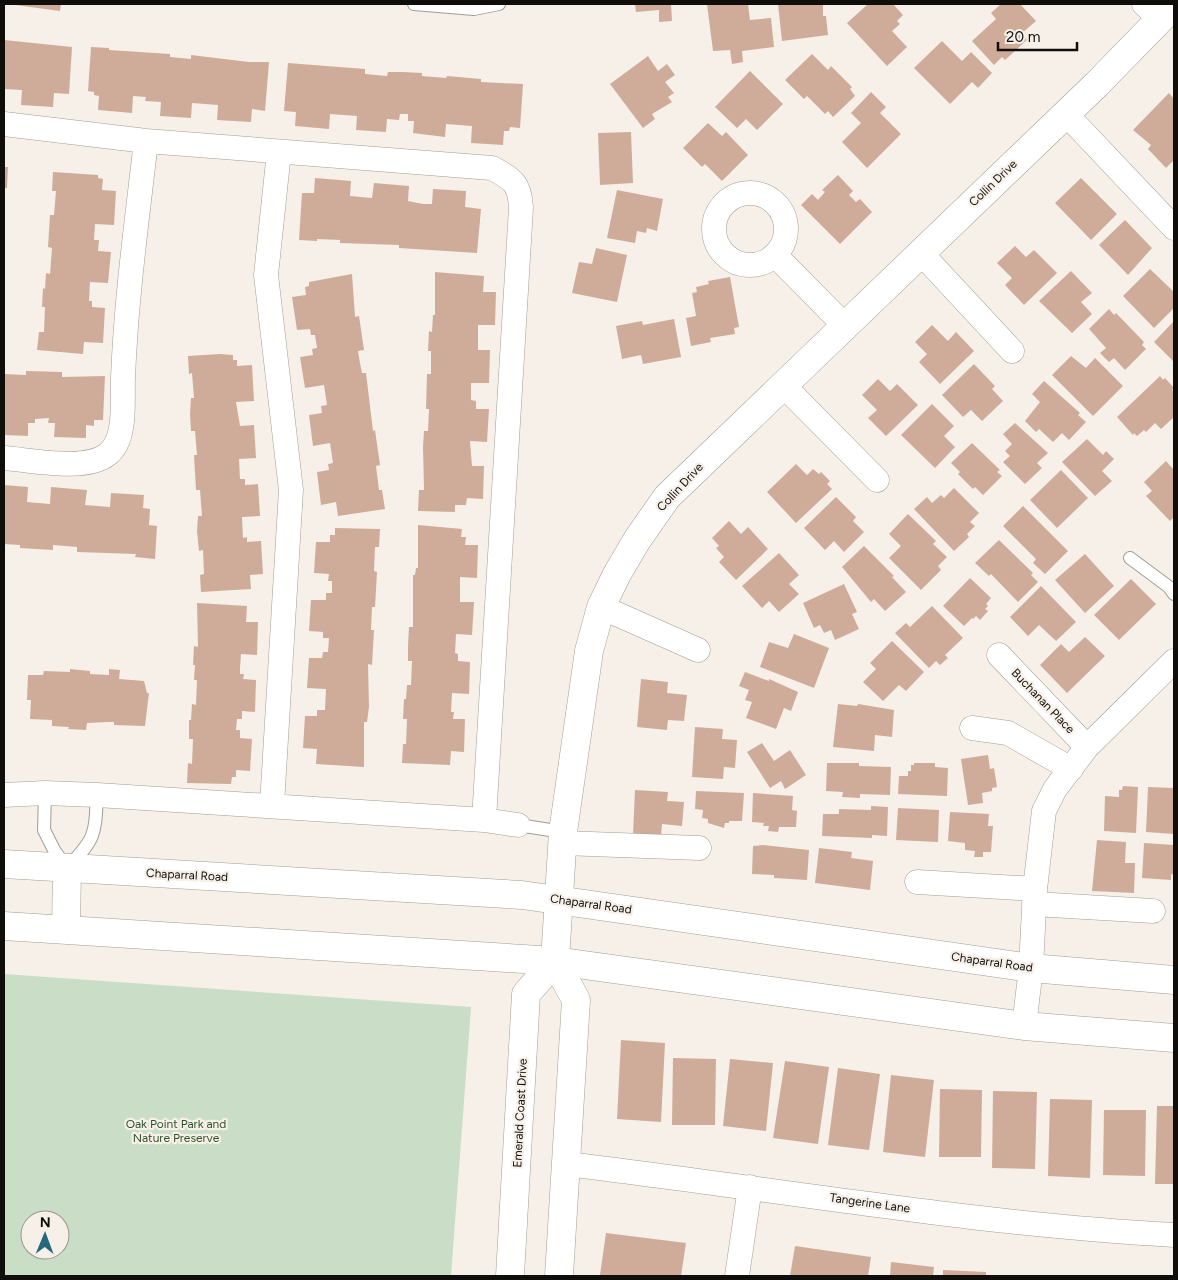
<svg xmlns="http://www.w3.org/2000/svg" width="1178" height="1280" viewBox="0 0 1178 1280" font-family="Figtree,sans-serif">
	<rect width="100%" height="100%" fill="#f6f0e8"/>
	<!-- green -->
	<path fill="#caddc7" fill-rule="evenodd" d="M4,974l467,33 -20,269h-447zM30,1220h30v30h-30z"/>
	<!-- building -->
	<path fill="#cfac9a" d="M8,4h53l-1,7z
		M635,4h36l1,17 -13,1v-12l-23,2z
		M707,4h41l2,16 21,-2 3,29 -32,4 1,11 -11,2 -2,-14 -17,1z
		M778,4h45v12h3l2,19 -46,6z
		M868,4h25l10,11 -6,6 3,3 -8,7 15,16 -20,19 -40,-43z
		M1001,4h19l16,17 -15,13 6,6 -22,20 -3,-3 -8,8 -22,-24 24,-22 -5,-6z
		M4,40l68,7 -3,47 -15,-1 -1,14 -32,-2 1,-15 -18,-1z
		M942,41l20,20 9,-9 21,21 -14,15 -6,-6 -22,22 -36,-36z
		M91,47l18,1v2l61,4v3l21,2v-4l58,7h20l-4,49 -13,-2 -1,13 -34,-2 1,-15 -26,-2 -1,15 -31,-2 1,-14 -16,-1 1,-4 -13,-1 -1,17 -34,-3 1,-14 -5,-1v-3l-6,-1z
		M812,54l16,16 3,-4 21,21 -2,2 5,7 -22,21 -5,-6 -3,3 -18,-18 -3,3 -19,-19z
		M648,56l10,15 9,-7 8,11 -10,7 9,11 -6,4 4,5 -20,12 3,5 -12,9 -33,-44z
		M288,63l77,6v5l22,2 1,-4h15l19,1v3l24,2 1,-2 34,3v3l42,2 -3,44 -10,-1 -1,4h-5l-1,14 -32,-2 1,-17 -26,-2 -1,13 -32,-4 1,-12h-6v-7h-8l-1,6 -12,-1 -1,13 -30,-2 1,-14 -27,-2 -1,15 -34,-3 1,-14 -12,-1z
		M750,71l33,33 -26,26 -11,-11 -9,9 -22,-21z
		M871,92l15,15 -6,6 21,21 -34,34 -25,-26 19,-19 -10,-10z
		M1169,93l5,6v61l-8,8 -18,-19 3,-4 -18,-15z
		M708,123l14,13 4,-4 22,23 -26,26 -17,-17 -3,3 -19,-19z
		M631,132l2,51 -33,2 -2,-52z
		M4,167h4l-1,21h-3z
		M53,172l45,3v3l5,1 -1,11 14,1 -2,34 -19,-1 -1,16h5l-1,11 13,1 -3,31 -18,-1 -1,19h3v6l13,1 -2,35 -19,-1 -1,12 -46,-4 2,-18h5l1,-25h-3l1,-19 2,1 1,-16 4,1 2,-26 -4,-1 2,-32h4l2,-24h-4z
		M838,175l15,16 -4,4 7,7 4,-3 12,13 -32,32 -39,-39 11,-11 6,6 7,-8 -3,-2z
		M315,178l36,3 -1,15 22,2 2,-15 35,3 -1,15 15,3h9l1,-15 33,2 -1,16 16,2 -4,44 -78,-5v-3l-59,-2v-3l-23,-1v2l-18,-1 3,-47h12z
		M1081,178l36,36 -26,26 -36,-37z
		M617,190l46,9 -6,32 -10,-3 -1,5 -9,-2 -2,12 -28,-5z
		M1125,220l27,28 -24,27 -29,-30z
		M1015,246l11,11 8,-7 23,23 -33,32 -19,-20 7,-7 -15,-15z
		M596,248l31,7 -10,47 -45,-9 7,-31 13,2z
		M1150,269l24,23v16l-20,20 -31,-32z
		M1071,271l21,22 -11,9 11,12 -20,19 -33,-32z
		M435,272l49,4 -1,16h13l-1,33h-17v25h12l-1,33h-18v17l5,1v8h13l-2,33 -17,-1 2,25h12l-1,33 -16,-1 -1,7h-11v7l-37,-1 1,-21h5l-1,-44 1,-15h4l1,-22h-3l1,-35h4v-23h-3l1,-20 3,1 1,-17h2z
		M352,274l3,43 4,-1 5,34 -6,1 2,12 2,10h4l7,58 2,-1 5,35 -4,1 3,24h3l3,19 -47,7 -2,-14 -15,3 -4,-33 12,-2 -1,-6 5,-1 -3,-20 -17,3 -4,-31 13,-2 -1,-7 6,-1 -3,-20 -19,3 -5,-31 13,-2 -1,-6 5,-1 -2,-13h-4l-1,-6 -13,1 -5,-33 14,-2 -1,-8 4,-1v-4z
		M730,277l9,50 -5,1 1,6 -25,4 1,4 -20,4 -5,-28 10,-2 -4,-23 5,-1 -1,-5 13,-3 -1,-3z
		M1109,309l5,6 2,-2 28,29 -2,3 4,4 -21,21 -11,-12 -5,4 -9,-9 6,-5 -17,-19z
		M674,319l7,38 -38,7 -2,-9 -19,4 -6,-33 26,-5 1,4z
		M1174,321v41l-20,-20z
		M932,325l16,16 8,-9 18,19 -34,33 -21,-22 8,-8 -12,-12z
		M220,354l13,1v5h4v6l15,-1 2,36 -18,1 4,24 14,-1 2,33 -17,1 1,20h5v6l13,-1 2,32 -18,1 1,21 4,-1v5l14,-1 2,33 -13,1 1,14 -50,3 -1,-17 4,-1 -1,-24 -4,1 -2,-20 1,-15h4l-2,-26h-4l-2,-35h3l-2,-24h-4l-1,-17 1,-16h3l-2,-25 -3,1 -1,-18z
		M1071,356l15,12 9,-10 28,28 -30,30 -41,-41z
		M974,364l21,22 -3,3 11,12 -21,20 -11,-11 -8,7 -21,-22z
		M26,371l36,1v5l43,-1 -2,44h-9v6l-8,-1v13l-32,-1 1,-14h-7l1,-5 -14,1v4h-7v13l-24,-1v-61l22,1z
		M1160,376l3,4 2,-2 9,10 -2,2 2,2v25l-13,12 -6,-6 -9,9 -2,-2 -7,6 -3,-3 -1,2 -16,-18z
		M878,379l12,12 7,-7 21,21 -32,31 -18,-18 9,-8 -15,-15z
		M1044,381l36,32 -2,2 8,7 -17,18 -7,-7 -9,9 -14,-13 -3,3 -11,-11 15,-19 -8,-8z
		M932,404l22,22 -10,10 11,11 -20,21 -34,-33z
		M1015,423l33,30 -11,10 5,5 -17,16 -22,-22 7,-6 -5,-5 7,-7 -9,-10z
		M1087,439l16,16 3,-4 8,8 -12,12 10,10 -17,15 -33,-34z
		M972,443l28,27 -3,2 5,4 -19,19 -8,-8 -2,2 -15,-15 2,-2 -9,-9z
		M1166,461l8,9v47l-4,4 -24,-25 6,-5 -8,-9z
		M796,464l11,11 6,-6 6,5 2,-2 9,9 -3,3 5,5 -36,34 -29,-31z
		M1061,470l27,28 -31,30 -27,-28z
		M4,485l24,2 -1,15 23,2 1,-17 36,3 -2,15 25,2 1,-14 33,2 -1,13 7,1 -1,16 8,1 -2,33 -20,-2 1,-3 -59,-2v-5l-24,-2v5l-33,-2v-3l-16,-1z
		M954,488l25,25 -9,9 5,4 -8,8 2,3 -15,14 -40,-42 13,-12 5,6 9,-8 3,3z
		M836,497l20,20 -3,4 11,11 -20,20 -10,-11 -9,9 -21,-22z
		M1023,506l45,45 -23,23 -12,-11 3,-4 -33,-33z
		M908,514l28,27 -3,3 14,13 -9,9 3,4 -20,20 -32,-32 12,-12 -12,-12z
		M729,521l12,13 7,-7 20,22 -32,31 -17,-18 5,-5 -8,-9 3,-2 -7,-8z
		M418,525l44,4 -1,8h5l-1,8h13l-1,33 -17,-1v25h14l-2,33 -16,-1 -1,19 3,1v7l12,1 -1,32 -17,-1 -1,19h3l-1,7h12l-1,33 -13,-1 -1,14 -48,-2 1,-19h3l1,-25h-4l1,-20h2l1,-14h4l1,-24h-4v-15l1,-19h4v-52h2l1,-7h2z
		M335,528l45,1 -1,18h-4l-1,24 3,1 -2,35h-3l-1,23h3l-2,35 -4,-1 1,43 -2,15h-3v45l-48,-3 1,-15 -14,-1 2,-32h12v-6h8l1,-21 -19,-1 2,-30h13l1,-6h5l1,-14h-6v-6l-14,-1 2,-31h15v-7h6v-12h-4l1,-7 -15,-1 2,-31h14v-7h5z
		M999,540l34,33 -2,2 7,7 -20,20 -27,-28 -2,2 -14,-13z
		M864,546l30,30 -2,1 14,15 -21,19 -11,-12 -3,3 -29,-35z
		M779,553l20,22 -10,9 10,10 -20,18 -10,-11 -7,7 -20,-22z
		M1085,554l29,32 -29,27 -30,-33z
		M970,578l21,20 -5,6 2,2 -3,3 3,2 -8,9 -4,-4 -3,3 -1,-1 -8,8 -21,-20z
		M1131,579l25,25 -37,36 -25,-25z
		M844,584l13,28 -5,2 7,15 -24,11 -4,-10 -7,3 -4,-8 -6,3 -11,-25z
		M1041,586l35,36 -20,19 -17,-16 -11,11 -18,-19z
		M197,603l50,3 -1,16h12l-1,33 -16,-1 -1,14v6h4l-1,5 13,1 -1,32 -13,-1v8h-5l-1,11h4v8l12,1 -2,32 -14,-1v7h-4l-1,7 -44,-1 1,-20 4,1 1,-25h-4v-19h2l1,-16 4,1 1,-25h-3l1,-15h-2l1,-19 4,1z
		M932,606l31,32 -18,17 3,3 -8,7 -4,-4 -7,7 -34,-35 11,-10 4,4z
		M794,634l35,14 -15,40 -54,-21 9,-25 19,6z
		M1085,637l20,19 -38,37 -27,-28 21,-21 8,8z
		M892,641l32,31 -18,19 -7,-6 -16,16 -20,-19 13,-13 -6,-6z
		M70,669l20,2v3l19,1v-6l11,1 -1,9 25,2 3,12h2l-4,33 -31,-1v-3h-6l-21,1 -1,7 -18,-1 1,-2 -17,-1v-6l-22,-1 1,-19h-4l1,-25h15l1,-4 26,1z
		M745,672l24,9v-2l29,13 -7,19 -7,-3 -8,21 -30,-11 6,-16 -7,-2 4,-10 -10,-4z
		M641,679l27,3 -1,11 20,2 -3,26 -16,-1 -1,10 -30,-3z
		M838,704l19,2 1,-2 36,6 -2,27 -17,-2 -1,16 -41,-4z
		M695,727l28,2 -1,10 15,1 -2,28 -11,-1 -1,12 -31,-2z
		M762,743l12,18 16,-11 16,25 -21,14 -4,-8 -11,7 -23,-36z
		M988,755l2,14 4,-1 3,19 -5,1v3l-10,2 1,10 -15,2 -7,-46z
		M827,763h32v3l32,1 -1,28 -30,-1v4l-18,-1 1,-5 -17,-1z
		M914,763h21v4l13,1 -1,28 -49,-2 1,-18h9v-5h3v-6h3z
		M1123,786l15,1 -2,46 -32,-2 1,-35 14,1v-7h3z
		M1148,787l26,1v46l-28,-2z
		M635,790l33,2 -1,9 17,1 -2,24 -20,-2 -1,12 -28,-1z
		M696,791l48,2 -2,28h-13v2h-4l-1,5 -16,-5v-4l-6,-1 1,-8 -8,-1z
		M753,793l40,3 -1,14 5,1 -1,16h-17l-1,5 -10,-1 1,-5h-6l1,-3 -12,-1z
		M871,806l17,1 -1,29 -15,-1v3l-50,-2 1,-22h16v-5l32,1z
		M898,808l41,2 -1,32 -42,-2z
		M950,812l39,2 -1,12h5l-2,26h-8v5h-9l1,-6 -10,-1v-7l-17,-2z
		M1097,840l29,2 -1,21h10l-1,30 -42,-2z
		M1144,843l30,2v30l-3,-1v6l-29,-2z
		M763,845l46,5 -2,30 -33,-2v-3l-22,-1 1,-28z
		M819,848l33,4 -1,6 22,3 -3,29 -55,-7z
		M621,1040l44,3 -4,79 -44,-3z
		M673,1058l43,1 -1,66h-43z
		M730,1059l43,4 -7,68 -43,-5z
		M785,1061l44,6 -11,77 -45,-6z
		M838,1068l42,6 -11,76 -41,-5z
		M891,1075l43,5 -9,77 -42,-5z
		M940,1089l42,1 -1,67h-42z
		M993,1091l44,1 -2,77 -43,-1z
		M1050,1099l42,1 -2,78 -42,-2z
		M1157,1106h17v78h-19z
		M1104,1110h42l-1,66 -42,-1z
		M606,1233l80,10 -5,33 -81,-1z
		M795,1246l76,11 -3,19h-78z
		M891,1262l43,5 -1,9h-43z
		M943,1270l43,2v4h-43z"/>
	<g fill="none" stroke-linecap="round" stroke-linejoin="round">
		<defs>
			<path id="service" d="M414,4l60,5 25,-5
				M1130,558l39,29 5,7
				M45,793l-1,37 10,20 13,18c29,-30 28,-33 30,-73
				M518,825l45,7"/>
			<path id="minor" d="M1144,4l16,15
				M1066,114l108,114
				M4,124l142,17 346,27c21,11 28,16 29,40l-37,612
				M714 229a36 36 0 1 1 72 0a36 36 0 1 1-72 0Z
				M921,253l91,98
				M775,255l70,71
				M783,385l94,95
				M4,458c27,2 82,14 104,-4 19,-15 14,-54 15,-76 3,-79 14,-158 23,-237
				M601,607l97,43
				M999,655l88,92
				M972,728l36,5 63,36
				M4,795l41,-2 52,2 387,25 34,5
				M272,805l19,-315 -25,-215 13,-123
				M563,843l136,5
				M917,882l118,7
				M1034,904l119,7
				M1024,1026l7,-58 4,-79 9,-78 11,-22 32,-42 87,-86
				M566,1164c203,24 405,60 608,71
				M737,1276l13,-89"/>
			<path id="tertiary" d="M510,1276l16,-282 29,-33
				M559,1276l17,-276 -21,-39 8,-129 26,-181 12,-44 16,-33 20,-34 30,-43 429,-412 78,-80"/>
			<path id="secondary" d="M4,864l518,31 509,73 143,12
				M4,926l551,35 469,65 150,12
				M66,930l1,-62"/>
		</defs>
		<!-- service casing -->
		<use href="#service" stroke="#a29d95" stroke-width="14"/>
		<!-- minor casing -->
		<use href="#minor" stroke="#a29d95" stroke-width="25"/>
		<!-- tertiary casing -->
		<use href="#tertiary" stroke="#a29d95" stroke-width="29"/>
		<!-- secondary casing -->
		<use href="#secondary" stroke="#a29d95" stroke-width="29"/>
		<!-- service -->
		<use href="#service" stroke="#fff" stroke-width="12"/>
		<!-- minor -->
		<use href="#minor" stroke="#fff" stroke-width="24"/>
		<!-- tertiary -->
		<use href="#tertiary" stroke="#fff" stroke-width="28"/>
		<!-- secondary -->
		<use href="#secondary" stroke="#fff" stroke-width="28"/>
	</g>
	<g text-anchor="middle" dominant-baseline="central" stroke-width="4.5" stroke-linejoin="round" paint-order="stroke">
		<!-- street labels -->
		<g font-size="12" fill="#100e0b" stroke="#f6f0e8">
			<text transform="translate(993 183) rotate(-44)">Collin Drive</text>
			<text transform="translate(680 487) rotate(-47)">Collin Drive</text>
			<text transform="translate(1043 701) rotate(46)">Buchanan Place</text>
			<text transform="translate(187 875) rotate(3)">Chaparral Road</text>
			<text transform="translate(591 904) rotate(8)">Chaparral Road</text>
			<text transform="translate(992 962) rotate(8)">Chaparral Road</text>
			<text transform="translate(520 1113) rotate(-87)">Emerald Coast Drive</text>
			<text transform="translate(870 1203) rotate(8)">Tangerine Lane</text>
		</g>
		<!-- park labels -->
		<g font-size="12" fill="#2f5229" stroke="#f6f0e8">
			<text x="176" y="1124">Oak Point Park and<tspan x="176" dy="14">Nature Preserve</tspan></text>
		</g>
	</g>
	<!-- border -->
	<rect width="1178" height="1280" fill="none" stroke="#100e0b" stroke-width="10"/>
	<!-- north arrow -->
	<g transform="translate(45 1235) rotate(1)"><circle r="24" fill="#f6f0e8" stroke="#9a9690"/>
	<path d="M0-4L9 19L0 12L-9 19Z" fill="#28677c"/>
	<text y="-8" font-size="14" font-weight="bold" text-anchor="middle" fill="#100e0b">N</text>
	</g>
	<!-- scale -->
	<path d="M998 42v8h79v-8" fill="none" stroke="#100e0b" stroke-width="2.5"/>
	<text x="1006" y="42" font-size="15" fill="#100e0b" stroke="#f6f0e8" stroke-width="4" paint-order="stroke">20 m</text>
</svg>
